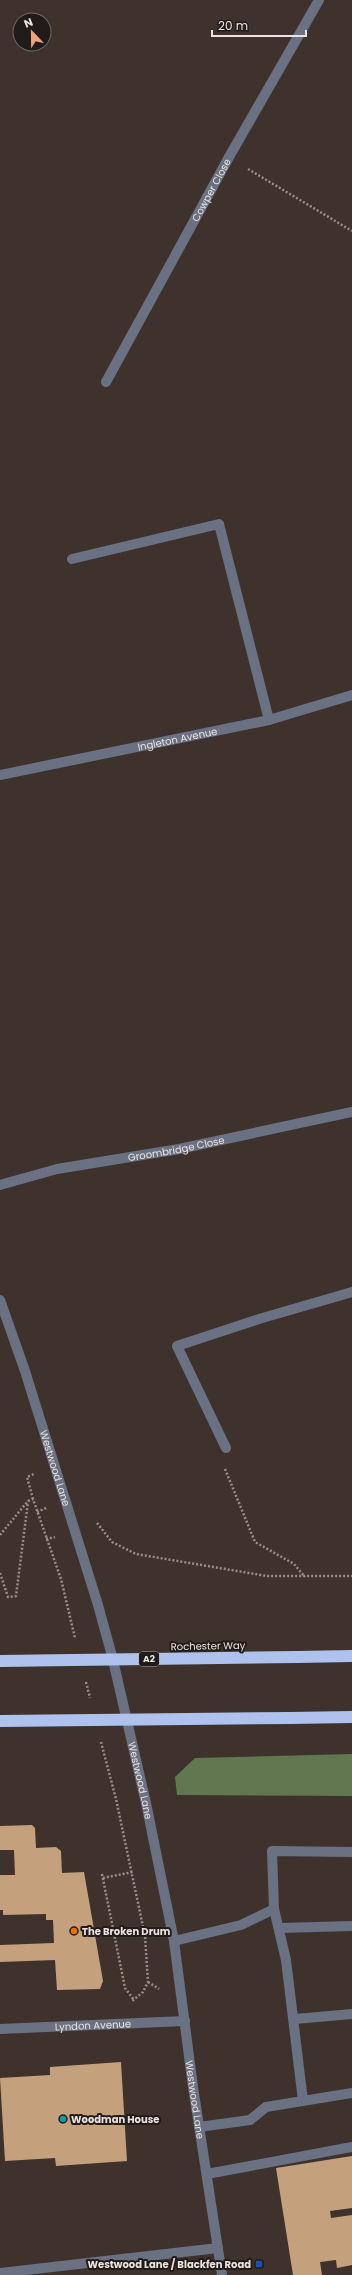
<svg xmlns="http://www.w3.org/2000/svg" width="352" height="2275" viewBox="0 0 352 2275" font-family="Poppins,sans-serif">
	<rect width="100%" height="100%" fill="#3f322c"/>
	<!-- forest -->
	<path fill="#617750" d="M352,1754v42l-175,-1 -2,-18 20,-19z"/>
	<!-- building -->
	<path fill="#c4a17c" d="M32,1825l3,3 1,20 20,-1 5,4 1,22 22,-1 19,109 -3,8 -43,1 -2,-30 -55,2v-17l54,-2 -1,-23h-7v-6l-43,1v-5h-3v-35h15l-1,-25h-14v-24z
		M121,2062l6,99 -71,5 -1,-8 -50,3 -5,-83 50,-3v-8z
		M352,2156v52l-22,3 1,7 21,-3v50l-15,3 -1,-8 -16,2 2,13h-29l-17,-107z"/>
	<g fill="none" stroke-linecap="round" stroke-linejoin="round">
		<!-- path -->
		<path stroke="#988d88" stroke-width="2.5" stroke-dasharray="2 2" stroke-linecap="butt" d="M248,169l104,62
			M225,1469l30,73 39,22 11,13
			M33,1499l-6,-22 7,-3
			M37,1512l9,-4
			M97,1523l15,19 24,12 131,22h85
			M0,1535l28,-34 5,-2 28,80 14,59
			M46,1539l9,-2
			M0,1573l8,24 8,-1 12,-94
			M86,1682l4,16
			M101,1742l15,57 29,137 3,46 -5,10 -11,9
			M102,1874l23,114 9,12
			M103,1878l30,-6
			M148,1982l11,7"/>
		<!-- minor -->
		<g stroke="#697183" stroke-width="10">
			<path id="s1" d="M106,382l123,-225 90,-157"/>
			<path d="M72,559l147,-35 50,196"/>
			<path id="s2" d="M0,775l269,-55 83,-25"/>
			<path id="s3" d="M0,1185l57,-16 122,-20 173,-37"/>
			<path id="s4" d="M0,1300l25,71 73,234 14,51 34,147 28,138 19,146 29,188"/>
			<path d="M226,1448l-49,-102 82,-27 93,-27"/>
			<path d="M280,1928l72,-2"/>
			<path d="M174,1941l67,-16 33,-16"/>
			<path d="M295,2019l57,-5"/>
			<path id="s5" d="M0,2029l185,-8"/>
			<path d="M303,2101l-17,-141 -12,-51 -2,-58 80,1"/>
			<path d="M199,2127l51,-7 16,-13 86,-14"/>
			<path d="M207,2174l145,-27"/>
			<path d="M0,2273l218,-25"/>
		</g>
		<!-- highway -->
		<path stroke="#afc2ed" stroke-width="12" d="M297,1657l55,-1
			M290,1718l62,-1"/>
		<!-- highway-bridge -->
		<path stroke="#afc2ed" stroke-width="12" d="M0,1661l297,-4
			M0,1721l290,-3"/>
	</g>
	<!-- markers -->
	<circle fill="#e8710a" stroke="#211c19" stroke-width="1.5" cx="74" cy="1931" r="4"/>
	<circle fill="#0f9aa8" stroke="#211c19" stroke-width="1.5" cx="63" cy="2119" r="4"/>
	<rect fill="#1a4fb4" stroke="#211c19" stroke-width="1.5" x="255" y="2260" width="8" height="8" rx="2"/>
	<g text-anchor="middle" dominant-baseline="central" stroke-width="4" stroke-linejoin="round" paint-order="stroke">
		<!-- shield labels -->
		<rect fill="#211c19" stroke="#afa7a4" stroke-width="1" x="139" y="1652" width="20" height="14" rx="3"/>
		<g font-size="9" font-weight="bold" fill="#ece3df">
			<text x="149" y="1659">A2</text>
		</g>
		<!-- street labels -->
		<g font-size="10" fill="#ece3df" stroke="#211c19">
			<text stroke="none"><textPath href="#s1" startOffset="219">Cowper Close</textPath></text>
			<text stroke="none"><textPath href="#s2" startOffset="181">Ingleton Avenue</textPath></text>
			<text stroke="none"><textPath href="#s3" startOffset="180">Groombridge Close</textPath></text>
			<text stroke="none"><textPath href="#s4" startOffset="177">Westwood Lane</textPath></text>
			<text transform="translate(208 1646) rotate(-1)">Rochester Way</text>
			<text stroke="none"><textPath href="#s4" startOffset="501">Westwood Lane</textPath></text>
			<text stroke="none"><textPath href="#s5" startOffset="93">Lyndon Avenue</textPath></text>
			<text stroke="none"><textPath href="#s4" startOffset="825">Westwood Lane</textPath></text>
		</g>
		<!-- poi labels -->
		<g font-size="10" font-weight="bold" fill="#ece3df" stroke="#211c19" text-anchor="start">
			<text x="82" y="1931">The Broken Drum</text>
			<text x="71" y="2119">Woodman House</text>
			<text x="251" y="2264" text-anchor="end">Westwood Lane / Blackfen Road</text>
		</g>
	</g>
	<!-- north arrow -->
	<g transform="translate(32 32) rotate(338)"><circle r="19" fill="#211c19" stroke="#726c68"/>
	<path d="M0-3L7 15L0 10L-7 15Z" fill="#efa377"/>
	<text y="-6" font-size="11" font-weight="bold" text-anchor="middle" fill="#ece3df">N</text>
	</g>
	<!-- scale -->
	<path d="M212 30v6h94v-6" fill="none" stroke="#ece3df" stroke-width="2"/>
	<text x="218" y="30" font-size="12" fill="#ece3df" stroke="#211c19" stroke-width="3" paint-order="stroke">20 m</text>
</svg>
